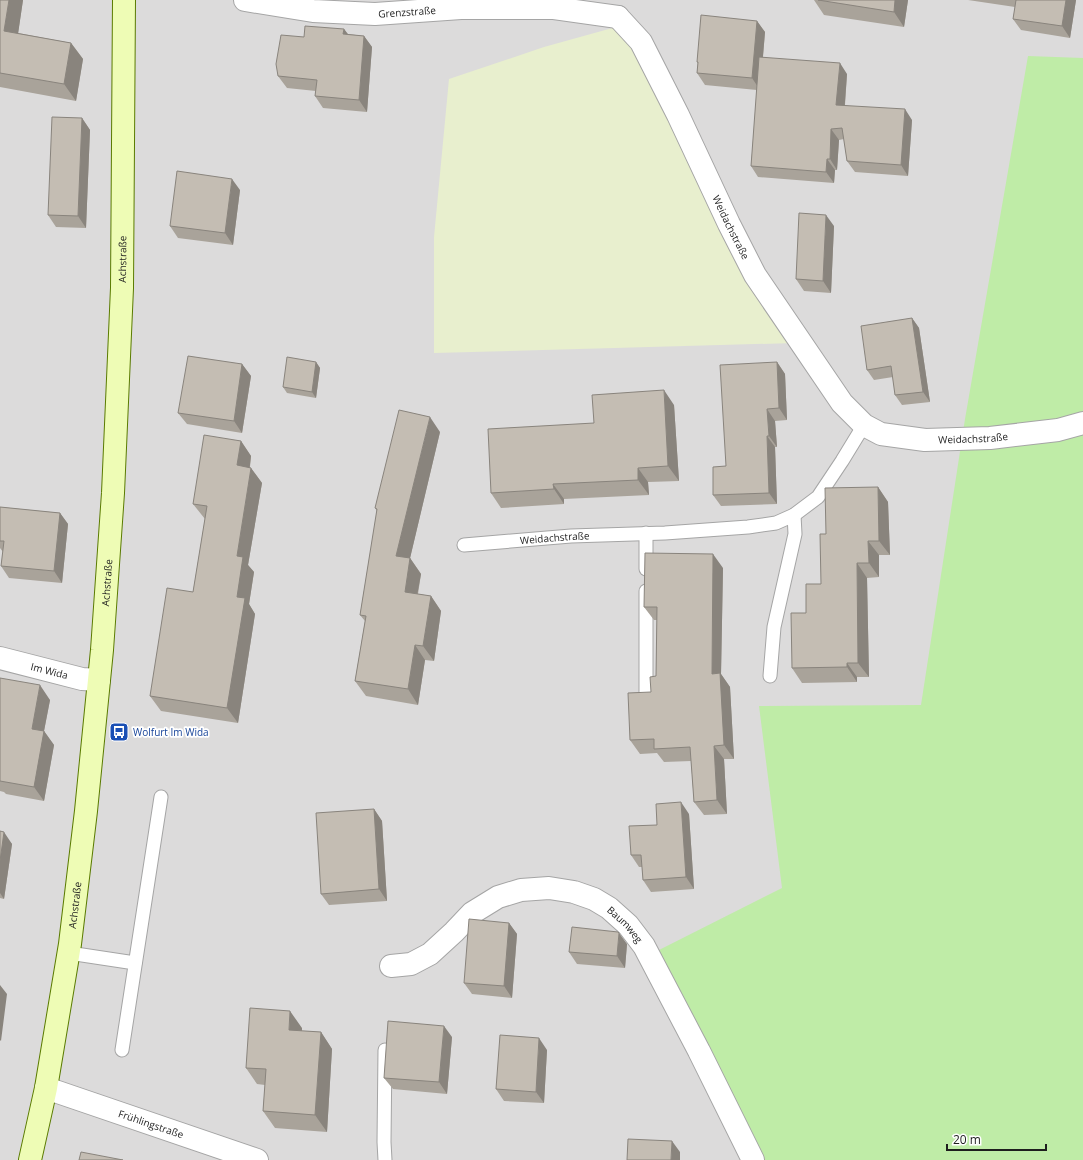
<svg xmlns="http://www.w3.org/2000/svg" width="1083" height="1160" viewBox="0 0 1083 1160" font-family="'Open Sans',sans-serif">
	<rect width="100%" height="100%" fill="#f0eee4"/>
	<!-- residential -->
	<path fill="#dcdbdb" d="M0,0h1083v1160h-1083z"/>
	<!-- farmland -->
	<path fill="#e8efce" d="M616,27l17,22 162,294 -361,10v-116l15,-158 95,-32z"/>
	<!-- grass -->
	<path fill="#bfeca7" d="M1028,56l55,2v1102h-329l-95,-210 123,-62 -23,-182 162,-1 44,-286z"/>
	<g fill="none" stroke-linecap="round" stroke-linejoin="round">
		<defs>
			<g id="service">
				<path d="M646,533v36"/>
				<path id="s1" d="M464,545l107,-9 94,-3 83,-6 28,-4 18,-8 24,-18 24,-36 22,-36"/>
				<path d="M646,591v102"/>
				<path d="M770,676l4,-49 21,-93 -1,-19"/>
				<path d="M69,953l66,10"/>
				<path d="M122,1050l39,-253"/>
				<path d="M385,1050l-1,92 1,18"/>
			</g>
			<g id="minor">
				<path id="s2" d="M245,0l68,11 62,3 86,-6h93l64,9"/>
				<path id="s3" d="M618,17l23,25 37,73 51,109 26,51 87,128 22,22 17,9 44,6 65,-2 68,-8 25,-7"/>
				<path id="s4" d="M0,658l82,21 17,1"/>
				<path id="s5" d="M391,966l20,-2 19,-10 24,-22 18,-19 26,-16 23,-7 28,-2 25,4 20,7 15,9 19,17 16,21 55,105 54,109"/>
				<path id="s6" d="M46,1088l211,72"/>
			</g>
			<g id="secondary">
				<path id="s7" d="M30,1160l16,-72 24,-144 16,-133 16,-161 11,-157 9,-205 2,-288"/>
			</g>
		</defs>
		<!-- service casing -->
		<use href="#service" stroke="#a5a5a5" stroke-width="15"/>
		<!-- minor casing -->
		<use href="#minor" stroke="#a5a5a5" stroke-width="24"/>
		<!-- secondary casing -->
		<use href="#secondary" stroke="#5a7b00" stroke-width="24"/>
		<!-- service -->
		<use href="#service" stroke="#fff" stroke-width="13"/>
		<!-- minor -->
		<use href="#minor" stroke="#fff" stroke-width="22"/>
		<!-- secondary -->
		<use href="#secondary" stroke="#eefcb5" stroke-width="22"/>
	</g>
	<!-- wall -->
	<path fill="#a9a39a" d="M0,0h23l-5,33 53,10 12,16 -7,42 -76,-14z
		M814,0h94l-4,27 -80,-12z
		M968,0h108l-6,38 -49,-8 -8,-11 2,-12z
		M757,21l8,11 -2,25 84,17 -2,31 67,15 -4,56 -53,-4 -8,-11 -3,-22 -5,1 -2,30h-2l-1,13 -76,-6 -7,-11 6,-76 -52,-5 -8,-12 1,-10 -1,-1z
		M344,29l4,5 16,2 8,11 -5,65 -44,-4 -8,-12 1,-5 -29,-3 -9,-12 26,-39z
		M82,118l8,12 -4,98 -30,-1 -8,-12z
		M240,190l-7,55 -55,-7 -8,-12z
		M834,226l-3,67 -27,-2 -8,-12z
		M912,318l7,10 11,74 -28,3 -7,-10 -2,-18 -19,3 -7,-10z
		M316,362l4,6 -4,30 -29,-5 -4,-6z
		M777,362l8,12 2,46 -12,1 2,26h-2l2,57 -56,2 -8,-11 13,-29z
		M242,364l9,12 -9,57 -55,-9 -9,-11z
		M674,405l5,76 -31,1 1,13 -85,4v5l-63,4 -10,-15 103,-70z
		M440,432l-30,126 11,16 -3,20 13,2 10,15 -7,50 -9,-1 -7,45 -52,-9 -11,-15 10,-60 -5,-6 17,-104 -2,-3z
		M241,441l10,15 -1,11 12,16 -14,82 6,7 -5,32 6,10 -17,109 -77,-12 -11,-15 43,-104 12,-73 -12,-15z
		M878,487l10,15 2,53h-11v22l-12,1 2,99h-12v5l-55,1 -10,-15 14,-55 15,-29 5,-50z
		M0,507l60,6 8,11 -6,59 -53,-5 -8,-12 2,-14 -3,-4z
		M723,568l-2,106 9,13 4,72h-10l3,55 -23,1 -10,-13 -3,-41 -27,1 -7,-9 -17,1 -10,-14 21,-48 5,-16 1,-56h-3l-10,-13z
		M0,678l50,22 -6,31 10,14 -10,56 -38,-7 -2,-2 -4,-1z
		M374,809l8,12 5,80 -58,4 -8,-11z
		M689,814l5,75 -43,3 -8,-12 -1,-13h-3l-8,-12 26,-30z
		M0,831l12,13 -8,55 -4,-1z
		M509,923l8,11 -5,64 -40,-4 -8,-11z
		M627,944l-2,24 -48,-4 -8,-12z
		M302,1028v3l19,1 11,17 -5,83 -52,-4 -12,-17 2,-26 -8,-1 -11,-16z
		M452,1037l-5,57 -54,-5 -9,-11z
		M547,1050l-3,53 -40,-2 -8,-12z"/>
	<!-- shaded-wall -->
	<path fill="#89847d" d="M9,0h14l-7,48 -12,-17z
		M895,0h13l-4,27 -10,-15z
		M1066,0h10l-6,38 -8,-12z
		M757,21l8,11 -5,58 -8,-12z
		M344,29l8,11 -9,-6z
		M364,36l8,11 -5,65 -8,-12z
		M71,43l12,16 -7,42 -12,-17z
		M840,63l7,11 -3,41 -8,-10z
		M905,109l7,11 -4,56 -7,-11z
		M82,118l8,12 -4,98 -8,-12z
		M831,129l8,11 -2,30 -7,-11z
		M827,159l8,11 -1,13 -8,-11z
		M232,179l8,11 -7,55 -8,-12z
		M826,215l8,11 -3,67 -8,-12z
		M912,318l7,10 11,74 -7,-10z
		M316,362l4,6 -4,30 -4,-6z
		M777,362l8,12 2,46 -8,-12z
		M242,364l9,12 -9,57 -8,-12z
		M664,390l10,15 5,76 -11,-15z
		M767,409l8,12 2,26 -8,-11z
		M430,417l10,15 -33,139 -11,-15z
		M767,436l8,11 2,57 -8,-11z
		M241,441l10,15 -3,25 -11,-16z
		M251,468l11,15 -14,82 6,7 -5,32 6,10 -17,109 -11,-15 10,-111v-41z
		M638,468l10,14 1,13 -11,-15z
		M553,484l11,15v5l-10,-15z
		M878,487l10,15 2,53 -11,-14z
		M60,513l8,11 -6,59 -8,-12z
		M868,541l11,14v22l-10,-14z
		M713,554l10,14 -2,106 9,13 4,72 -10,-14 -12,-71z
		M410,558l11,16 -6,33 -10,-15z
		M857,563l10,15 2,99 -11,-14z
		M431,596l10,15 -7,50 -11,-15z
		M415,645l10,15 -7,45 -10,-16z
		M847,663l10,14v5l-10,-15z
		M40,685l10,15 -6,31 10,14 -10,56 -10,-14 -2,-58z
		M714,746l10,13 3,55 -10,-14z
		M681,802l8,12 5,75 -8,-12z
		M374,809l8,12 5,80 -8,-12z
		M4,832l8,12 -8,55 -4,-6v-32z
		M509,923l8,11 -5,64 -8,-12z
		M619,933l8,11 -2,24 -8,-12z
		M0,985l7,9 -6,47 -1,-1z
		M290,1011l12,17 -1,19 -12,-17z
		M444,1026l8,11 -5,57 -8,-12z
		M321,1032l11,17 -5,83 -12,-17z
		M539,1038l8,12 -3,53 -8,-11z
		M672,1141l8,11v8h-9z"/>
	<!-- building -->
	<path fill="#c4bdb3" stroke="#89847d" d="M0,0h9l-5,31 67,12 -7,41 -64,-11z
		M818,0h77l-1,12z
		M1016,0h50l-4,26 -49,-7z
		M701,15l56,6 -5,57 -55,-5 1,-11h-1z
		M305,26l39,3 -1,5 21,2 -5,64 -44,-4 2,-16 -39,-4 -2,-12 5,-29 23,2z
		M759,57l81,6 -4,42 69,4 -4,56 -54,-4 -5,-33 -11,1 -1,30h-3l-1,13 -75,-6z
		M52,117l30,1 -4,98 -30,-1z
		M177,171l55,8 -7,54 -55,-7z
		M799,213l27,2 -3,66 -27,-2z
		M912,318l11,74 -28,3 -4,-29 -24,4 -6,-44z
		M188,356l54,8 -8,57 -56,-8z
		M287,357l29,5 -4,30 -29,-5z
		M777,362l2,46 -12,1 2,27h-2l2,57 -56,2v-28l13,-1 -6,-101z
		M664,390l4,76 -30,2v12l-85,4 1,5 -63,4 -3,-64 106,-6 -2,-28z
		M399,410l31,7 -34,139 14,2 -5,34 26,4 -8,50 -8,-1 -7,44 -53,-8 11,-65 -6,-1 17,-106 -2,-1z
		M204,435l37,6 -4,24 14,3 -14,88 6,1 -6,40 8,1 -18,110 -77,-12 17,-108 26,4 14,-86 -14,-2z
		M878,487l1,54h-11l1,22h-12l1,100h-11v4l-55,1 -1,-55h15v-29h15l-1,-50h6l-1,-46z
		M0,507l60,6 -6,58 -53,-5 3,-25h-4z
		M645,553l68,1 -1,120 8,-1 4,72 -10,1 3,54 -23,2 -4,-55 -36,2v-10l-24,1 -2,-47 23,-1 -1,-15 6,-1 1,-69h-13z
		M0,678l40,7 -8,44 12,2 -10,56 -34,-6z
		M681,802l5,75 -43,3 -2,-25h-10l-2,-29 28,-1 -1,-21z
		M374,809l5,80 -58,5 -5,-81z
		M0,831l4,1 -4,29z
		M469,919l40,4 -5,63 -40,-3z
		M572,927l46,5 1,1 -2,23 -48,-4z
		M250,1008l40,3 -1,19 32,2 -6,83 -52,-4 3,-42 -20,-1z
		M388,1021l56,5 -5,56 -55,-4z
		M500,1035l39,3 -3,54 -40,-3z
		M628,1139l44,2 -1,19h-44z
		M81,1152l42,8h-44z"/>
	<!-- icons -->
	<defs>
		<symbol id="bus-square" viewBox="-11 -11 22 22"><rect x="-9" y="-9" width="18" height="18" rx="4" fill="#1a4fb4" stroke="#fff"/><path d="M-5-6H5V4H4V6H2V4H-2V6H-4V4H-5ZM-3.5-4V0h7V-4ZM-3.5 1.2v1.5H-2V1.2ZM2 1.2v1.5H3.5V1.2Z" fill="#fff"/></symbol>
	</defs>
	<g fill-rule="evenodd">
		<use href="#bus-square" x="108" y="721" width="22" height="22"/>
	</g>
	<g text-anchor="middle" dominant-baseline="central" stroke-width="3.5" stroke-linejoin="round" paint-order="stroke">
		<!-- street labels -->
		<g font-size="10" fill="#1e1e1e" stroke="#fff">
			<text stroke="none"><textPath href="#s2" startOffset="163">Grenzstraße</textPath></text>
			<text stroke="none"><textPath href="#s3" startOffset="240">Weidachstraße</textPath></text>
			<text stroke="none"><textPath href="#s7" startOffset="907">Achstraße</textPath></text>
			<text stroke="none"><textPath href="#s3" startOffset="591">Weidachstraße</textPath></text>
			<text stroke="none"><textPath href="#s1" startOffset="91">Weidachstraße</textPath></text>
			<text stroke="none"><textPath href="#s7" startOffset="583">Achstraße</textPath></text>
			<text stroke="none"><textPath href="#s4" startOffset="51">Im Wida</textPath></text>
			<text stroke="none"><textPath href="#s7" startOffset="259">Achstraße</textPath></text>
			<text stroke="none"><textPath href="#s5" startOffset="270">Baumweg</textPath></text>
			<text stroke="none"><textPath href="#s6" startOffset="111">Frühlingstraße</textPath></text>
		</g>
		<!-- transit labels -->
		<g font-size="10" fill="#164399" stroke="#fff" text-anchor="start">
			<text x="133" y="732">Wolfurt Im Wida</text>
		</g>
	</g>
	<!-- scale -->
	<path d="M947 1144v6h99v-6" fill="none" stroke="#1e1e1e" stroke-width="2"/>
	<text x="953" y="1144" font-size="12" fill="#1e1e1e" stroke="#ffffff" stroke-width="3" paint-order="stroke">20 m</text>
</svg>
